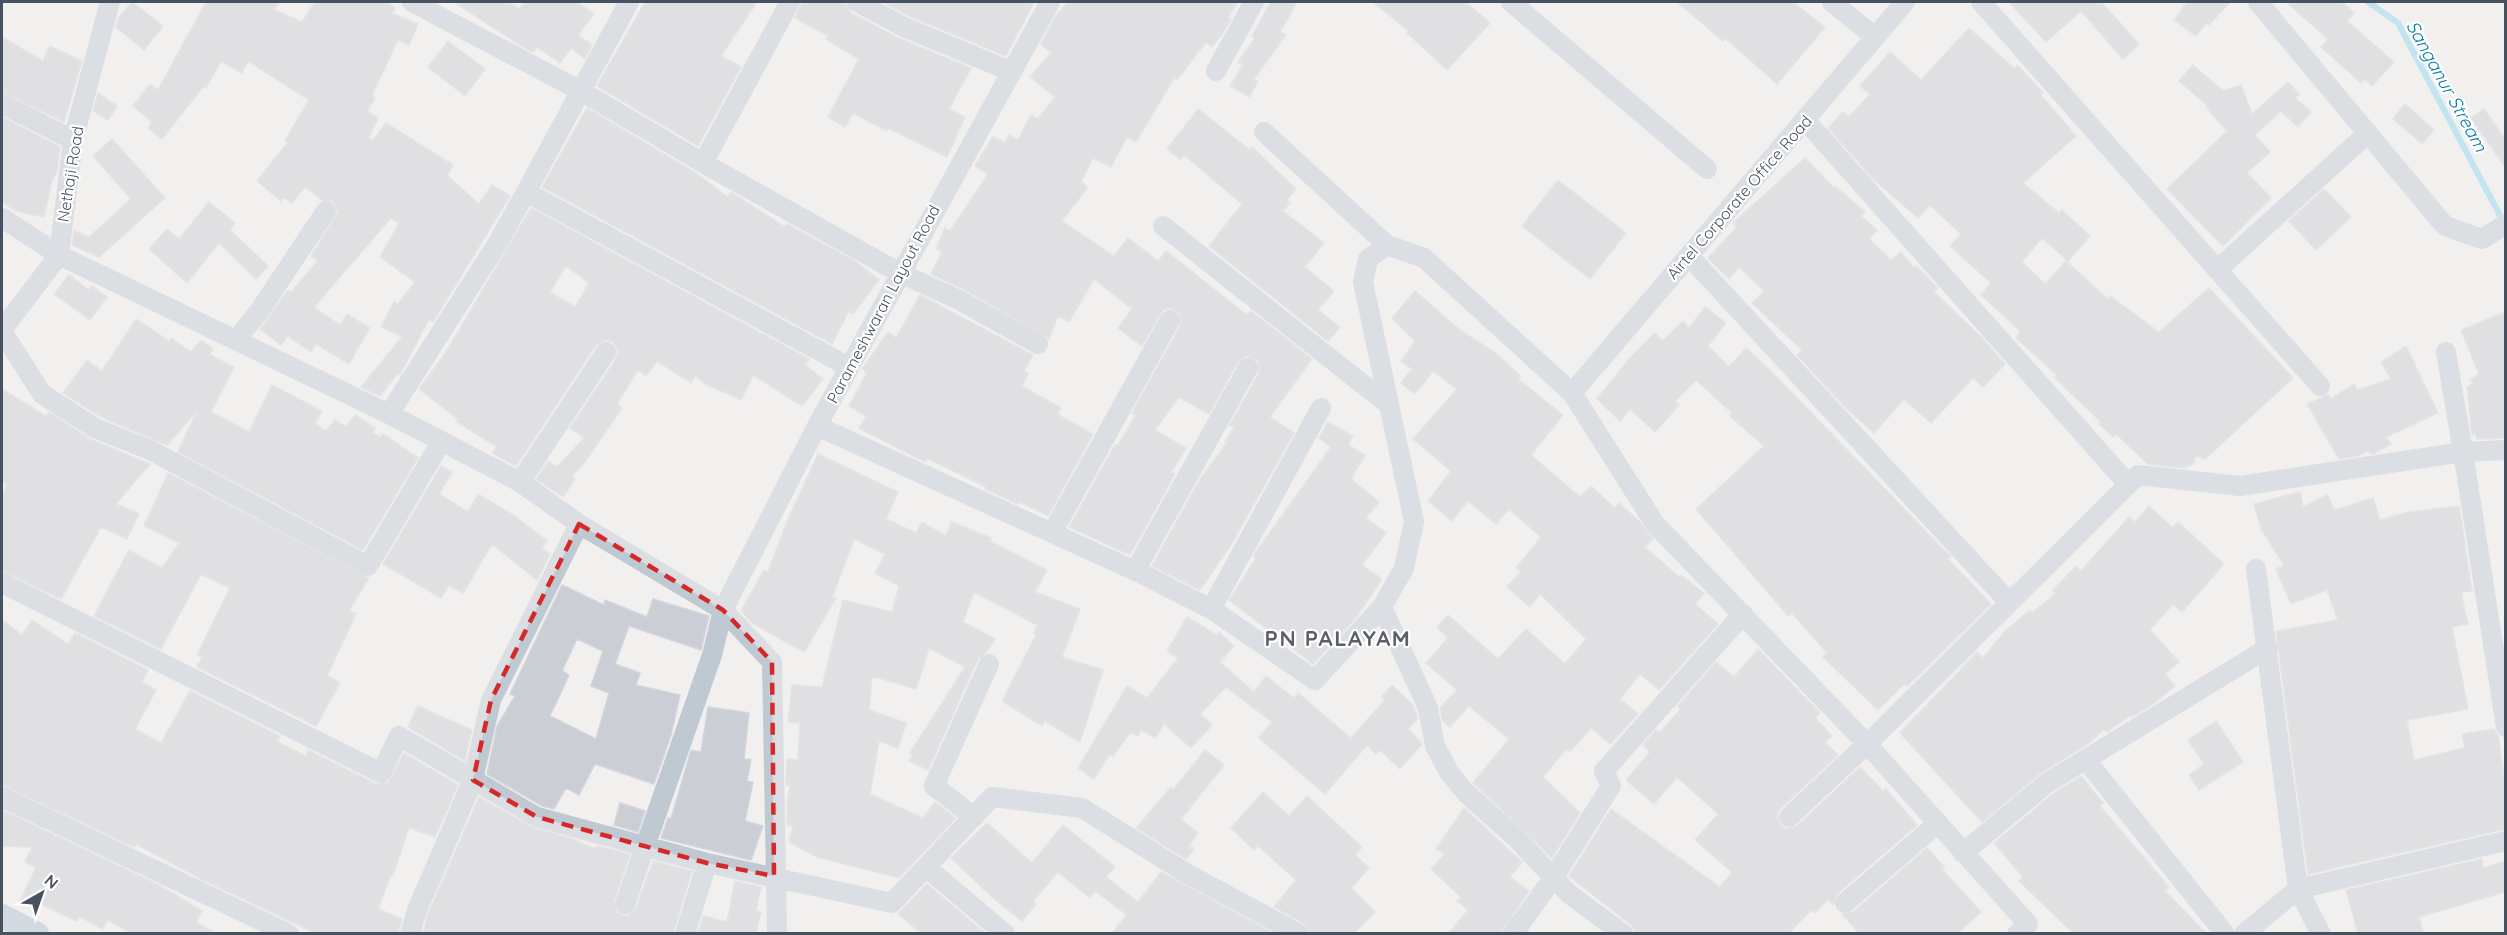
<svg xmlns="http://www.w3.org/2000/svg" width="2507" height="935" viewBox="0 0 2507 935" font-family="Quicksand,sans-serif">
	<rect width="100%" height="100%" fill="#f2efef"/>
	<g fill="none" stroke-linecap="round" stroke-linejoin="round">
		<!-- stream -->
		<path stroke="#85d8f2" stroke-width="6" d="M2368,2l30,21 105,198"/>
	</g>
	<!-- building -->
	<path fill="#cbced4" stroke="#d3d5dc" stroke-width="1.5" fill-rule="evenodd" d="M132,2l31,24 -19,24 -28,-23 2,-9z
		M206,2h73l-5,8 28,12 13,-20h72l8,6 -3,5 26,11 -9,21 -11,-5 -26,55 3,3 -8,13 11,7 -9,19 4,3 13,-17 67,42 -6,10 32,29 13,-19 18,11 -77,126 -4,-3 -29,56 -2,-2 -18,23 -19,-9 41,-50 -21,-10 13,-25 4,2 17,-22 -35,-25 19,-34 -8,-5 -77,89 26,18 7,-11 23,14 -21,36 -33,-20 -5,8 -23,-16 -7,9 -21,-16 28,-39 3,2 27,-31 -7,-5 27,-44 -5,-11 -11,-1 -17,-13 -13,16 -8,-6 -3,4 -24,-20 31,-39 -3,-2 24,-40 -61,-39 -6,12 -21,-12 -15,27 -3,-1 -41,52 -14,-11 4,-6 -19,-16 17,-22 8,6z
		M454,2h55l10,7 6,-7h52l17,12 -16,21 14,10 -7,14 -14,-11 -11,15 -23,-16 -4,5 -7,-3z
		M645,2h112l-36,54 20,11 -43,79 -101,-60z
		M802,2h43l6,11 47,25 73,30 -22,41 16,8 -18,40 -59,-29 -1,3 -34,-18 -8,14 -17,-10 31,-58 -33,-20 2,-3 -33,-18z
		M882,2h152l-28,54 -97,-40z
		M1068,2h170l-10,15 3,2 -8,14 -11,14 -6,-5 -29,38 -3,-2 -38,64 -9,-5 -16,30 -18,-9 -12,24 7,5 -26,34 52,35 14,-18 30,23 8,-10 81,64 4,-4 61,48 -42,58 24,16 -63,112 -31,45 -48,-24 48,-87 27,-36 -2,-1 9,-15 -4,-2 29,-52 -1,-12 -11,-5 -9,6 -29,52 -30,-17 -24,33 31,18 -15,24 4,2 -45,81 -61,-28 46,-82h3l18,-30 -4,-2 48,-87v-13l-10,-5 -7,2 -21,36 -24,-18 14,-19 -38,-30 -25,43 -11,-6 -9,23 -86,-50 -32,-15 11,-22 -6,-3 9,-21 5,3 38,-57 -13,-8 18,-30 12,7 4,-8 9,5 13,-25 7,4 17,-22 -25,-20 21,-24 -10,-9 14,-27z
		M1271,2h26l-17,30 6,3 -32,44 4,3 -9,15 -19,-11 13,-21 -5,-3 17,-24 -3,-2z
		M1373,2h93l24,21 -43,47 -40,-37 2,-2z
		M1677,2h116l32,25 -48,57 -52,-46 -2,3z
		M2009,2h92l38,42 -16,15 -42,-48 -35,31z
		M2187,2h43l-21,23 -3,-2 -10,13 -22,-16z
		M2286,2h56l12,11 -7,8 47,41 -22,24 -8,-7 -3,4 -40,-36 7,-8z
		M1969,28l45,40 3,-3 26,27 -3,2 36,42 -53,47 36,30 3,-3 28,26 -22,25 -26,-23 -20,24 23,22 21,-23 42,38 2,-3 49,36 50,-44 84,90 -88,81 -9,-4 -3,9 -8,4 -37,-4 -32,-30 -3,3 -14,-13 2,-2 -46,-44 2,-3 -41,-37 4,-7 -39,-36 10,-12 -41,-37 11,-12 -31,-29 -12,13 -45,-39 -45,-51 15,-16 6,5 21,-23 -10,-8 30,-34 31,28z
		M2,37l41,24 7,-15 32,15 -18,61 -62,-30z
		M448,41l37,28 -20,27 -37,-29z
		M2193,65l30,26 18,-6 11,29 36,-32 11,12 -4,4 16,14 -13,15 -17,-16 -26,24 15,17 -23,21 24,25 -48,48 -56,-57 60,-58 -21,-24 2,-1 -29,-25z
		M98,93l19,13 -9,14 -15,-9z
		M2405,104l29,26 -12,14 -29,-25z
		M587,108l109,65 32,24 3,-5 54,35 2,-3 68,37 24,19 -26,34 -4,-3 -17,33 -290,-157z
		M1198,109l52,41 2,-3 44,42 -9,11 3,3 -7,8 41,32 -19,24 29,24 -16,19 22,17 -12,14 -119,-95 33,-42 -58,-49 -3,5 -14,-11z
		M2484,109l21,30v28l-34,-49z
		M2,117l58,30 -3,24 -5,10 -8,36 -28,-6 -14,-9z
		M112,139l53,59 -66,59 -27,-12 2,-15 15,7 42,-38 -38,-43z
		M1805,158l29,30 1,-2 30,26 -4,4 16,14 -8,9 22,21 10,-8 13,16 2,-2 22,22 -4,4 47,45 24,27 -22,23 -10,-9 -42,45 -27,-24 -30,34 -28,-25 -49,-53 5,-5 -50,-47 12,-12 -25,-24 -10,12 -21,-21 29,-31 -4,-4z
		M1558,180l68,53 -36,46 -68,-53z
		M2324,189l27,28 -35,33 -27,-29z
		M209,202l26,21 -5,7 38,36 -12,13 -37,-36 -32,40 -38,-34 18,-20 12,10z
		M531,208l278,151 -4,6 18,14 -21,27 -49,-31 -12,25 -35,-16 -11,-8 -4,7 -34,-22 -11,15 -8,-6 -21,34 5,4 -37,54 -13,15 3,2 -12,18 -27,-18 12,-18 9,6 27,-29 -14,-10 46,-69 2,-7 -5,-10 -7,-2 -10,5 -80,121 -24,-13 5,-6 -40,-25 1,-3 -39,-30 27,-37zM566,266l23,17 -14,24 -25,-15z
		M69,275l20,15 3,-4 15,11 -17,23 -36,-26z
		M1415,291l45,39 34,22 27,24 -3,3 45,36 -32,40 49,42 11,-11 24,22 4,-5 20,18 14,18 -8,8 34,30 2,-2 23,18 -9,11 23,20 -59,66 -19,-16 -20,25 18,15 -28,30 -19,-16 -21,24 -4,-3 -23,28 37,36 -28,45 -79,-75 36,-44 -40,-33 -19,21 -8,-7 -2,-12 17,-18 -31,-27 22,-25 -11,-11 11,-12 50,44 28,-30 39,35 21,-25 -46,-45 -10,13 -23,-20 14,-16 -5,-3 25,-31 -32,-28 -13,15 -28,-23 -16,20 -24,-20 23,-30 -38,-32 44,-50 -24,-18 -18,23 -14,-11 11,-14 -11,-8 14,-20 -23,-23z
		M920,295l113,60 -9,16 4,3 -6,12 39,22 -4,6 36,20 -45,82 -28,-14 -2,2 -33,-15 1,-2 -59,-29 -2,4 -14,-7 -52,-27 7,-12 -17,-10 18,-33 -5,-4 26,-37 8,6z
		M1705,307l21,16 -18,23 21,21 17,-19 25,23 173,179 7,6 -3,3 43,45 -69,68 -15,14 -2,-3 -27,27 -55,-53 4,-4 -35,-40 -4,3 -92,-107 68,-63 -34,-30 2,-3 -36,-33 -21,21 4,4 -24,27 -25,-23 -10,12 -23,-22 32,-40 26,-26 8,8 20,-20 6,7z
		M2505,312v126l-28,1 -1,-5 -4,1 -5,-48 6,-3 -3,-4 9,-6 -18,-44z
		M136,319l33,22 2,-3 20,14 10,-12 12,9 -4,5 25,13 -23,45 38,20 23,-47 50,26 -7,13 11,7 9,-11 11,7 9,-12 20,13 -2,5 7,4 3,-3 35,24 -55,92 -185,-98 19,-41 -30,34 -66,-28 -38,-24 24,-33 15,11z
		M2406,346l32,67 -52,24 5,7 -16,9 -5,1 -2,-4 -10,6 -19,3 -32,-55 21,-9 3,4 23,-15 3,6 34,-11 -10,-17z
		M2,389l44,27 3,-4 41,27 60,25 -34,40 23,10 -12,25 -26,-12 -40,72 -59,-28v-76l5,-10 -5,-4z
		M1328,422l25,14 -5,9 17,10 -14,24 28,23 -13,16 20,15 -24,32 20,14 -27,40 -42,45 -84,-64 27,-42 -3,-2 78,-109 -12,-9z
		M818,454l80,38 -12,27 30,14 6,-11 24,14 6,-14 39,16 -1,3 57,29 -12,22 45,17 -18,48 41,13 -23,72 -35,-21 -3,5 -40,-25 34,-66 -2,-1 3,-9 -63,-33 -11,30 32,17 -8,13 -9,7 -50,111 -19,-9 3,-7 -2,-1 55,-86 -36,-19 -13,41 -44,-13 -3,34 37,13 -8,25 -19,-7 -9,53 53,24 12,-16 21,16 -57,60 -82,-21 -28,-15 4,-15 -6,-2v-21l3,-19h-4l1,-26 11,1 2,-37 -12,-1 4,-37 30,2 21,-87 49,12 7,-26 -24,-13 10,-19 -31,-15 -22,59h4l-32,54 -52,-29 -11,-12 23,-41 4,2 17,-46z
		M441,466l11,6 -13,22 29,18 10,-18 37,22 32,25 -5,7 8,6 -13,26 -45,-36 -29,49 -14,-8 -8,13 -58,-34z
		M168,473l201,105 -20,33 7,3 -29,62 13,7 -24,43 -119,-59 5,-10 -5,-2 33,-67 -29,-14 -40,75 -67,-33 35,-66 33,18 17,-25 -35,-17z
		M2300,492l3,15 24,-12 8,15 38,-12 7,22 28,-8 51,-6 13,85 -11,1 7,32 -16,3 16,82 -61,11 7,40 51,-12 -3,-14 32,-5 4,7 7,45v48l-197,45 -32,-243 62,-11 -11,-30 -36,14 -15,-35 8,-4 -23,-36 -7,-25z
		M2149,506l24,22 5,-6 46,42 -42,48 -9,-8 -23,26 29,32 -14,12 10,12 -22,18 -21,13 -1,-2 -24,17 -3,-3 -16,15 -47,29 -59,49 -82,-89 77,-81 6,6 22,-27 25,-21 2,3 24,-20 -3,-3 23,-24 5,5 48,-54 6,5z
		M562,585l42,20 1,-5 42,17 6,-18 56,17 -8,34 -72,-24 -14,38 25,9 -4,12 44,10 -9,40 -17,49 -59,-20 -16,31 -13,-7 -12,21 -12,-3 -55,-32 10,-48 18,-30 -5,-2zM577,639l26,12 -12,35 18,7 -13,46 -46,-23 19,-41 -7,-4z
		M1187,617l30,18 2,-3 15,14 -14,16 34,30 12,-16 28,22 4,-5 53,45 34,-38 -3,-4 10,-11 21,20 5,13 -10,11 14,15 -22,25 -20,-19 -4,4 -9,-9 -42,49 -66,-56 13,-16 -46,-35 -26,27 12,11 -21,23 -27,-24 -9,14 -14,-8 -3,6 -7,-4 -18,24 -3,-2 -16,25 -16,-11 49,-82 20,12 31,-40 -11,-7z
		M2,620l20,15 10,-15 36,24 7,-11 73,37 -6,12 14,8 -21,39 26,14 29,-52 90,45 -3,6 29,14 2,-6 68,34 12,-1 16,-30 54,32 -23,52 -26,-9 -16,47 -2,-1 -13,35 24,10 -4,14h-83l-112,-53 -67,-36 -2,3 -132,-62z
		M1758,649l62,64 -5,5 17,18 -7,6 13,13 -58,54 -3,5 3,11 6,4 11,-3 63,-59 23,24 3,-2 31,36 -80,69 -4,11 -5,-6 -13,14 -4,-3 -22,23h-153l-6,-9 -61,-48 42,-67 109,78 12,-15 -37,-32 23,-26 -41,-37 -23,27 -28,-24 24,-28 -7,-7 13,-15 3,3 22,-24 -3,-3 38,-44 18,15z
		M418,706l54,24 -7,31 -57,-34z
		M708,707l41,6 -5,46 7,1 -4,21 6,1 -8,39 18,5 -12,34 -90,-22 7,-20 3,1 20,-69 10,2z
		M2216,721l27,41 -44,28 -10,-15 15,-11 -16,-24z
		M1205,750l19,15 -43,54 17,14 -9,13 5,3 -8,10 -50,-31 35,-41 3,2z
		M2081,776l22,27 -3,3 69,81 -4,4 41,42h-133l-54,-52 4,-4 -29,-34 60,-50z
		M1263,792l26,24 18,-20 55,51 -7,8 14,13 -18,20 24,24 -21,21h-43l-6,-9 -31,-17 22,-27 -38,-34 -4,4 -23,-22z
		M479,797l55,31 36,10 25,11 2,-3 33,8 -16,47 2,10 6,4 6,1 8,-8 17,-47 39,10 -19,62h-250l5,-19z
		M620,803l25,8 -7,21 -24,-7z
		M1464,808l58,54 -12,15 19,14 -28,42h-52l19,-23 -11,-9 4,-4 -30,-28 14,-15 -9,-5z
		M2,810l157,75 43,26 -6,11 19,11h-84l-23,-13 -6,9 -23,-13 -3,5 -35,-17 -3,6 -18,-9 16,-34 -11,-5 7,-15 -30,-1z
		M987,823l45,40 31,-38 52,42 -9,10 32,25 23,-30 112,61h-161l15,-18 -32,-24 -5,7 -32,-26 -25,29 3,3 -14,17 -29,-23 -42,-40z
		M1927,848l17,19 -2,2 39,43 -23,21h-99l-17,-19 11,-2z
		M2482,859l1,9 22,-7v31l-86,25 4,16h-65l-12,-43z
		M735,881l26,6 -5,24 5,1 -5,21h-58l5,-17 24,6z
		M927,884l52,44 6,5h-64l-23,-19z"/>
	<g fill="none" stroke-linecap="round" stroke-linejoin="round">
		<!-- minor -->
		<path stroke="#bfc9d2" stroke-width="20" d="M412,2l169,89 122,72 197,110 57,26 81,45
			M857,2l47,25 106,44
			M1511,2l196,167
			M1832,2l43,35
			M1981,2l339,384
			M2258,2l187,224 37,13 24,-15
			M1216,71l38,-69
			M2,104l71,36
			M1805,120l323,364
			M1264,132l123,113
			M703,163l87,-161
			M526,192l103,-190
			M2,218l57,37 330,159 131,68 59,42 144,86 49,52 5,272
			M1163,226l226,179
			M1689,256l319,345
			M2217,270l151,-137
			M2,330l57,-75 14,-115 37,-138
			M2,331l40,63 53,34 55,22 218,116 73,-124
			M236,340l24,-30 66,-99
			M2446,352l17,100 43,-2
			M1572,393l333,-391
			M389,414l108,-170 29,-52 323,175
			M817,426l325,148 69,35 104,71 67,-73 22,-39 10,-46 -51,-240 5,-23 19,-14 37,13 148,135 83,131 212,220 161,180 -11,10
			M520,482l86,-130
			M1052,533l118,-213
			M2256,569l42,320 23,45
			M1135,571l113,-203
			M2,583l379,190 18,-37 138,81 170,46 185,40 100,-106 90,11 104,65 113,61
			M1382,607l46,101 7,38 14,26 17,21 50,45 52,55 55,41
			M1211,609l110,-201
			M2086,760l139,174
			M2,797l287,137
			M974,817l-40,-31 55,-122
			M1789,817l78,-73 271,-269 102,11 223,-34 43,275
			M1963,853l84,-70 221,-135
			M926,867l79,67
			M1845,903l93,-80
			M625,904l87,-249 11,-45 94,-184 233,-424
			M410,934l7,-24 56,-130 18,-80 88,-176
			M685,934l22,-71
			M1513,934l41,-57 57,-91 -7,-15 139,-157
			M2244,934l54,-45 208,-48"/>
		<!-- major -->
		<path stroke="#adbed0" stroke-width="24" d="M2,916l35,18"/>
	</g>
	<!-- marked area -->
	<path d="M0 0H2507V935H0ZM579,524l144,86 49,52 2,214 -67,-13 -170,-46 -64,-37 18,-80z" fill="#f2efef" fill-opacity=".55" fill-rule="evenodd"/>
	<path fill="none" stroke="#d62828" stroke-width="4.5" stroke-dasharray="12 8" stroke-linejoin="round" d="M579,524l144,86 49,52 2,214 -67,-13 -170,-46 -64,-37 18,-80z"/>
	<g text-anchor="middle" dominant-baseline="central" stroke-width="4.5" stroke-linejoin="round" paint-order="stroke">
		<!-- street labels -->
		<g font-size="16" fill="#46525f" stroke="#fff">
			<text transform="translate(70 174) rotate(-81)">Nethaji Road</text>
			<text transform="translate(1739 197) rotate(-49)">Airtel Corporate Office Road</text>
			<text transform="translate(883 304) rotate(-62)">Parameshwaran Layout Road</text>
		</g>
		<!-- water labels -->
		<g font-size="18" font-style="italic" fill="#047ea5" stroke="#fff">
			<text transform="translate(2447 86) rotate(61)">Sanganur Stream</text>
		</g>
		<!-- district labels -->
		<g font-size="22" font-weight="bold" letter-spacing="1.5" fill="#5c5f65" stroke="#fff">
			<text x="1338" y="638">PN PALAYAM</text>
		</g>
	</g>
	<!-- border -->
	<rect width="2507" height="935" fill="none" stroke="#46525f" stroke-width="6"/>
	<!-- north arrow -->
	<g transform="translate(42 893) rotate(40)" stroke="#ffffff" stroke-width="4.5" paint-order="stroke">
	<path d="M0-4.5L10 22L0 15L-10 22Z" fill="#46525f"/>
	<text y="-9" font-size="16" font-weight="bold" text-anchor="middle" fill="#46525f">N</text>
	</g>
</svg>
